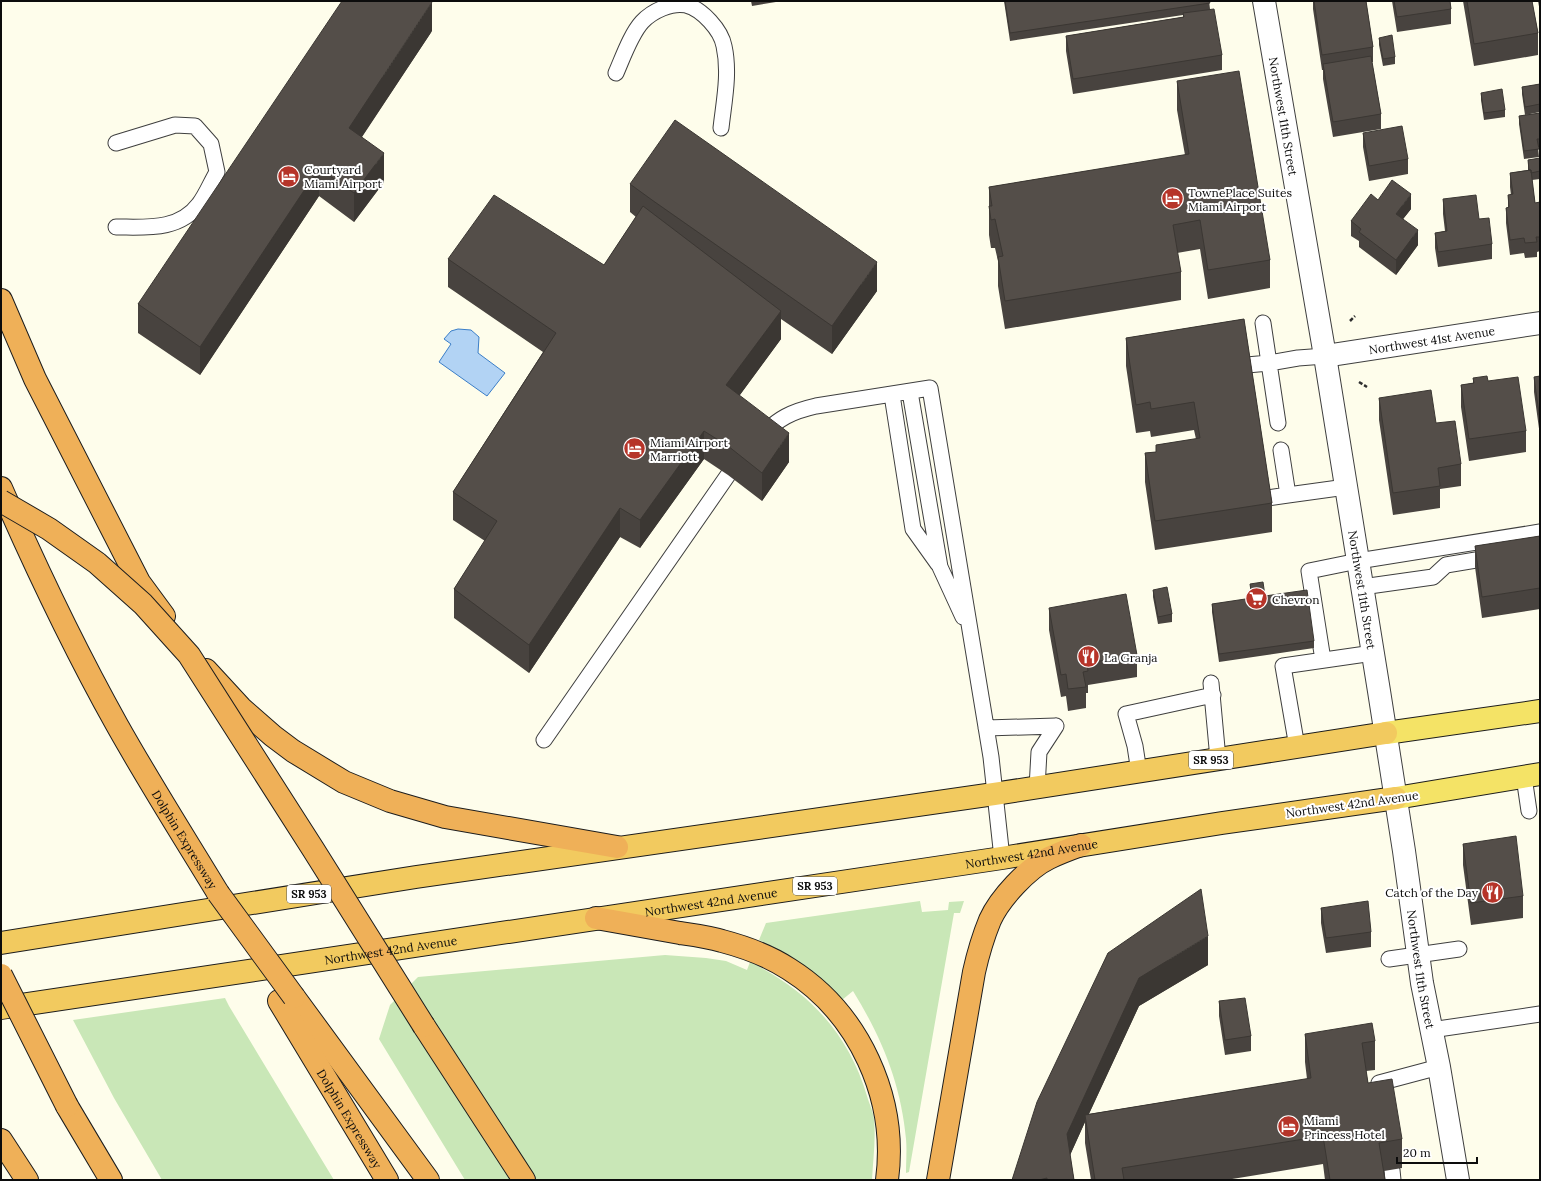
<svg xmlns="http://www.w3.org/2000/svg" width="1541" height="1181" viewBox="0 0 1541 1181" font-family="Lora,serif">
	<rect width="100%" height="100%" fill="#fefdeb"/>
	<!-- green -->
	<path fill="#c9e7b7" d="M920,901l2,11 26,-2 1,-8 15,-1 -4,12h-6l-45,259 -3,1c0,-11 1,-23 0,-34 -5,-55 -24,-101 -53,-148l-11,9c-26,-23 -51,-45 -83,-60l7,-17z
		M665,955l41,3 20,3 21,9 3,-8c58,28 99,72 117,134 2,7 6,15 7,23 2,20 -1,41 -2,61h-407l-86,-141 11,-34 28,-28z
		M225,998l4,8 105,174h-172l-48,-82 -41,-78z"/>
	<!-- water -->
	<path fill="#b2d3f4" stroke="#3b7ec8" d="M458,329l13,1 8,7 -1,16 27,20 -18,23 -48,-34 12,-18 -7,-5 7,-8z"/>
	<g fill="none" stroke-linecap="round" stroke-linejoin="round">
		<defs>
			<path id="service" d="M616,73c7,-16 15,-39 26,-51 10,-11 30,-20 44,-17 16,4 35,25 38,41 6,27 0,55 -3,82
				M116,143l59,-18 20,1 16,18 6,28c-6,10 -11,23 -18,32 -20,27 -53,23 -83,23
				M1263,323l6,40 29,-5 27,-2
				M1247,365l22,-2 9,60
				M910,392l30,175 23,50
				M892,395l21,134 25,35
				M760,436c20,-18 30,-24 56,-30l114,-18 61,369 11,101
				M1281,450l7,45 58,-8
				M1267,498l21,-3
				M1362,587l71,-10 13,-12 48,-8
				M1323,660l-14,-89 49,-10 182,-29
				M1211,683l7,76
				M986,728l70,-2
				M544,740l184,-265
				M1297,747l-14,-81 90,-13
				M1139,772l-4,-26 -9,-32 87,-19
				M1524,777l5,34
				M1037,788l2,-36 17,-26
				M1389,959l70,-10
				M1431,1030l109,-16
				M1380,1092l-1,-9 60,-16
				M1392,1170l1,10"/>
			<g id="minor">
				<path id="s1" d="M1325,356l215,-33"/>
			</g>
			<g id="tertiary">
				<path id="s2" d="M1264,1l61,355 54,335 25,160 18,132 17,84 19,113"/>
			</g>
			<path id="primary" d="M1386,733l154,-22
				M1396,798l144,-24"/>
			<g id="trunk">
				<path d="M1,943l415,-66 578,-83 392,-61"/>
				<path id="s3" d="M1,1008l1001,-150 220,-35 174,-25"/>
			</g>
			<g id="motorway">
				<path d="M1,300l34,79 104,203 25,34"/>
				<path id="s4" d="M1,488c35,80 73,160 116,237 32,57 67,112 101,168"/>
				<path d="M206,670l35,38 32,28 20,15 51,31 46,19 55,16 172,30"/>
				<path d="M596,918c28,5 56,10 84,15 14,2 29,4 42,8 23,6 47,15 67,28 70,44 109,129 98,211"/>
				<path d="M294,997l134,183"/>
				<path id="s5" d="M279,1001l108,179"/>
				<path d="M424,1026l100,154"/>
				<path d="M67,1106l44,74"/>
				<path d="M1,1140l26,40"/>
				<path d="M938,1180l36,-208c4,-18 9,-35 16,-52 10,-22 38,-52 59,-62 10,-5 21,-9 32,-13"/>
			</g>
		</defs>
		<!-- service casing -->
		<use href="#service" stroke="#3f3f3f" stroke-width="17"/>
		<!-- minor casing -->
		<use href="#minor" stroke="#3f3f3f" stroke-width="24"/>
		<!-- tertiary casing -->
		<use href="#tertiary" stroke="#3f3f3f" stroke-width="24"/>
		<!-- primary casing -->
		<use href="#primary" stroke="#1d1d1d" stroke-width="24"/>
		<!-- trunk casing -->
		<use href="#trunk" stroke="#1d1d1d" stroke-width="24"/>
		<!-- motorway casing -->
		<use href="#motorway" stroke="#1d1d1d" stroke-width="24"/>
		<!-- path -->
		<path stroke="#2e2e2e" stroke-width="2.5" stroke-dasharray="4 2" stroke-linecap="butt" d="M1350,321l5,-5
			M1359,382l8,5"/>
		<!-- service -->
		<use href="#service" stroke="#fff" stroke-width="15"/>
		<!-- minor -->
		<use href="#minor" stroke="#fff" stroke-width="22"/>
		<!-- tertiary -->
		<use href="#tertiary" stroke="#fff" stroke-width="22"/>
		<!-- primary -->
		<use href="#primary" stroke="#f4e366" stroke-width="22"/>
		<!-- trunk -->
		<use href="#trunk" stroke="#f2ca5f" stroke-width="22"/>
		<!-- motorway -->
		<use href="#motorway" stroke="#efb058" stroke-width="22"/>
		<defs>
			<path id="motorway-bridge" d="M1,501l48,28 48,34 46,41 46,51 124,194 111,177
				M218,893l76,104
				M1,975l66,131"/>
		</defs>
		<!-- motorway-bridge casing -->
		<use href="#motorway-bridge" stroke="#1d1d1d" stroke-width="24" stroke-linecap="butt"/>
		<!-- motorway-bridge -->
		<use href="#motorway-bridge" stroke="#efb058" stroke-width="22"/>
	</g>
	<!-- wall -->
	<path fill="#48433f" d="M751,1h31l-30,5z
		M1004,1h205l1,8 12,46v15l-149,24 -7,-43v-15l117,-19v-2l-173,26z
		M1313,1h53l7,46v15h-1l9,52v15l-48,8 -10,-58v-9h-1l-9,-61z
		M1392,1h58l1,8v15l-54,8z
		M1463,1h69l6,32v22l-64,11z
		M1538,1h2v11z
		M432,31l-70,106 22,45 -30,40 -35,-26 -119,179 -62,-42v-29z
		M1379,38l16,19v7l-12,2 -4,-21z
		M1177,81l93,179v28l-62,11 -8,-50 -23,4 4,19v28l-176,29 -7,-43v-25l-3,-13h-4l-2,-13v-48l196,-32 -8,-45z
		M1540,84v28l-15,3 -3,-21v-7z
		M1481,93l24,17v7l-21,3 -3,-20z
		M1540,113v33l-2,1 1,10 -15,2 -5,-35v-8z
		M1363,133l45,26v15l-39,7 -6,-34z
		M1540,158v21l-8,1 3,23 5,-1v49l-3,1v5l-12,1 -1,-5 -14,2 -4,-32v-15h2v-13h3l-1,-8v-14l18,-3v-10z
		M630,184l247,107 -45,63 -51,-35v20l-42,57 50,66 -27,39 -34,-26 -24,-16 -64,89 -20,-11 -91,136 -75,-55v-29l31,-48 -32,-21v-28l90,-140 -95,-65v-28l156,6 32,-48 -6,-5z
		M1443,199l36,20 13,25v15l-54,8 -3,-19v-15l10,-2 -2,-17z
		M1378,200l33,9 -8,10 15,26 -22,30 -37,-28v-6l-8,-5v-15z
		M1244,319l28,184v29l-117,18 -10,-68v-29l11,-1v-7l40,-6 -2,-9 -43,7 -1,-6 -14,2 -10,-67v-28z
		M1540,376v60l-6,-44v-15z
		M1473,378l15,3 38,50v21l-57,9 -8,-54v-22l12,-2z
		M1379,398l57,25 25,41v22l-21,3v19l-47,7 -14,-95z
		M1540,536v73l-58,9 -7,-51v-21z
		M1250,584l15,12 49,45v7l-95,14 -7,-50v-8l39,-5 -1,-8z
		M1153,590l19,24v8l-14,2 -5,-27z
		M1049,608l88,47v22l-49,8v8h-2v15l-18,3 -2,-15 -5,1 -12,-67z
		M1463,844l60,52v22l-52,7 -8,-60z
		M1321,908l50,24v15l-45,6 -5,-30z
		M1108,953l100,12 -69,41 -50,108 218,-35 -2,-17v-28l70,7v29l-9,1 2,12 34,56v29l-18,3 1,9h-60l-2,-16 -97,16h-135l-6,-37v-21l-15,33 4,25h-62z
		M1219,1001l32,35v15l-26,4 -6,-39z"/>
	<!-- shaded-wall -->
	<path fill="#3b3733" d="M432,2v29l-83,125v-28z
		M384,153v29l-30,40v-29z
		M319,168v28l-119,179v-28z
		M1411,194v15l-15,19v-14z
		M1418,230v15l-22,30v-15z
		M877,262v29l-45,63v-28z
		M781,311v28l-55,75v-29z
		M704,431v28l-64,89v-28z
		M789,433v29l-27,39v-28z
		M620,508v29l-91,136v-28z
		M1208,936v29l-69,41 -53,114 -1,-5v7l-18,40v-28l72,-156z"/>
	<!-- building -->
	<path fill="#544e49" stroke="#3b3733" d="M342,1h88l2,1 -83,126 35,25 -30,40 -35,-25 -119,179 -62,-43z
		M1005,1h204l1,2 -200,30z
		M1314,1h52l7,46 -51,8z
		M1394,1h56l1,8 -54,8z
		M1467,1h65l6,32 -64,11z
		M1214,9l8,46 -149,24 -7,-43 118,-19 -1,-4z
		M1392,35l3,22 -12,2 -4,-21z
		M1371,56l10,58 -48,8 -10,-58z
		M1239,71l31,189 -62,10 -8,-50 -27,5 8,47 -176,29 -7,-44 5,-1 -8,-37 -4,1 -2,-14h3l-3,-19 200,-33 -12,-73z
		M1540,84v20l-15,3 -3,-20z
		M1502,89l3,21 -21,3 -3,-20z
		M1540,113v26h-3l2,10 -15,2 -5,-35z
		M675,120l202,142 -45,64 -180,-126 -22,-16z
		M1402,126l6,33 -39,7 -6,-33z
		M1540,158v13l-9,2v-3h-2l-1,-10z
		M1531,170l4,33 5,-1v35h-4l1,5 -12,1 -1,-5 -14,2 -4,-32 3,-1 -1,-12 5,-1 -3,-21z
		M1392,180l19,14 -15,20 22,16 -22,30 -37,-28 2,-3 -10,-8 20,-27 7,6z
		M494,195l110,70 39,-59 138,105 -55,74 63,48 -27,40 -34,-27 -24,-15 -64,89 -20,-12 -91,137 -75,-56 43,-68 -44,-29 103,-159 -108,-74z
		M1476,195l3,24 10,-1 3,26 -54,8 -3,-19 12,-2 -4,-32z
		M1244,319l28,184 -117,18 -10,-68 11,-1v-7l44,-7 -6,-36 -43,7 -1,-7 -14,3 -10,-67z
		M1487,376l1,5 30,-4 8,54 -57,8 -8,-54 13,-2 -1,-5z
		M1540,376v45l-6,-44z
		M1431,390l5,33 19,-2 6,43 -23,4 2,18 -47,7 -14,-95z
		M1540,536v52l-58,9 -7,-51z
		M1263,582l2,14 42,-6 7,51 -95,13 -7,-50 40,-6 -2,-14z
		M1167,587l5,27 -14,3 -5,-27z
		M1126,594l11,61 -50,8 1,8 -5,1 3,15 -18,2 -2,-15 -5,1 -12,-67z
		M1516,836l7,60 -52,7 -8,-59z
		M1201,889l7,47 -69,42 -72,156 7,46h-27v-2l-8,2h-27l25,-78 71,-149z
		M1368,901l3,31 -45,6 -5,-30z
		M1245,998l6,38 -26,4 -6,-39z
		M1372,1023l3,18 -13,2 6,40 24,-4 10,60 -23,4 6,37h-55l-7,-44 -201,32 2,12h-29l-10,-65 226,-37 -6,-44z"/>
	<!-- icons -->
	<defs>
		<symbol id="hotel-disc" viewBox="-11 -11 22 22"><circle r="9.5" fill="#b63429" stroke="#fff"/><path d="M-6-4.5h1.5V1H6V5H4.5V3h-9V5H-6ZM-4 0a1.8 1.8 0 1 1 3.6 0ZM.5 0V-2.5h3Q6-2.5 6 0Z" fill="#fff"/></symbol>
		<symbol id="supermarket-disc" viewBox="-11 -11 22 22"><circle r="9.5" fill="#b63429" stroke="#fff"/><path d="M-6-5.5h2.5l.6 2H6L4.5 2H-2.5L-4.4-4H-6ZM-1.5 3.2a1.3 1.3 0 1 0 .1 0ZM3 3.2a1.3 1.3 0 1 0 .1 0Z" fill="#fff"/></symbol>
		<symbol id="restaurant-disc" viewBox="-11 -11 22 22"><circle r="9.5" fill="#b63429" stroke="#fff"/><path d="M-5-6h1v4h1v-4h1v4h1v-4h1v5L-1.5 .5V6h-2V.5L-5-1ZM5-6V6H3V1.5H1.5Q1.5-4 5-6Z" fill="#fff"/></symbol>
	</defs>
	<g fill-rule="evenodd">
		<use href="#hotel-disc" x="276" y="164" width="25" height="25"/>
		<use href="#hotel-disc" x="1160" y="186" width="25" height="25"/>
		<use href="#hotel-disc" x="622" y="436" width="25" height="25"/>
		<use href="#supermarket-disc" x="1244" y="586" width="25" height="25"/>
		<use href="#restaurant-disc" x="1076" y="644" width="25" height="25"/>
		<use href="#restaurant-disc" x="1480" y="880" width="25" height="25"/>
		<use href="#hotel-disc" x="1276" y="1114" width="25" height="25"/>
	</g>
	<g text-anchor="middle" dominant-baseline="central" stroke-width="4" stroke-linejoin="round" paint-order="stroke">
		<!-- shield labels -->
		<g fill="#fff" stroke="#555" stroke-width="1">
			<rect x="1189" y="751" width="44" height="18" rx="3"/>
			<rect x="793" y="877" width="44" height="18" rx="3"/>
			<rect x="287" y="885" width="44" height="18" rx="3"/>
		</g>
		<g font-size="11" font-weight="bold" fill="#0c0c0c">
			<text x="1211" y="760">SR 953</text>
			<text x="815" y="886">SR 953</text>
			<text x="309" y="894">SR 953</text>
		</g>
		<!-- street labels -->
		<g font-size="12" fill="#0c0c0c" stroke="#fff">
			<text stroke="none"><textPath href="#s2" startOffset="117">Northwest 11th Street</textPath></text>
			<text stroke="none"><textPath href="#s1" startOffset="108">Northwest 41st Avenue</textPath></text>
			<text stroke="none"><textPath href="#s2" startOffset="597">Northwest 11th Street</textPath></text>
			<text transform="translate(1352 804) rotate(-8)">Northwest 42nd Avenue</text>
			<text stroke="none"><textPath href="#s4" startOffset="397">Dolphin Expressway</textPath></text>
			<text stroke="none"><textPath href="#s3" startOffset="1042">Northwest 42nd Avenue</textPath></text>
			<text stroke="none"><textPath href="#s3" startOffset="718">Northwest 42nd Avenue</textPath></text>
			<text stroke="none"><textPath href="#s3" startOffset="394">Northwest 42nd Avenue</textPath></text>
			<text stroke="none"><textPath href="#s2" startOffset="981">Northwest 11th Street</textPath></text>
			<text stroke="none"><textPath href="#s5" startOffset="137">Dolphin Expressway</textPath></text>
		</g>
		<!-- poi labels -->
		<g font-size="12" fill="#0c0c0c" stroke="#fff" text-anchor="start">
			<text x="304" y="169">Courtyard<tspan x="304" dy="14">Miami Airport</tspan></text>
			<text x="1188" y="192">TownePlace Suites<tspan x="1188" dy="14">Miami Airport</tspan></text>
			<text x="650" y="442">Miami Airport<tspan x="650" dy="14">Marriott</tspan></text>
			<text x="1272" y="599">Chevron</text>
			<text x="1104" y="657">La Granja</text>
			<text x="1478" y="892" text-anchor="end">Catch of the Day</text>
			<text x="1304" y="1120">Miami<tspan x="1304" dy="14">Princess Hotel</tspan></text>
		</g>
	</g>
	<!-- border -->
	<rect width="1541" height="1181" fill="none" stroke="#0c0c0c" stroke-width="4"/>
	<!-- scale -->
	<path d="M1397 1157v6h80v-6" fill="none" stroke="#0c0c0c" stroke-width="2"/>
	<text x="1403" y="1157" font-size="12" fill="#0c0c0c" stroke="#ffffff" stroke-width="3" paint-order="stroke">20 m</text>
</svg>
